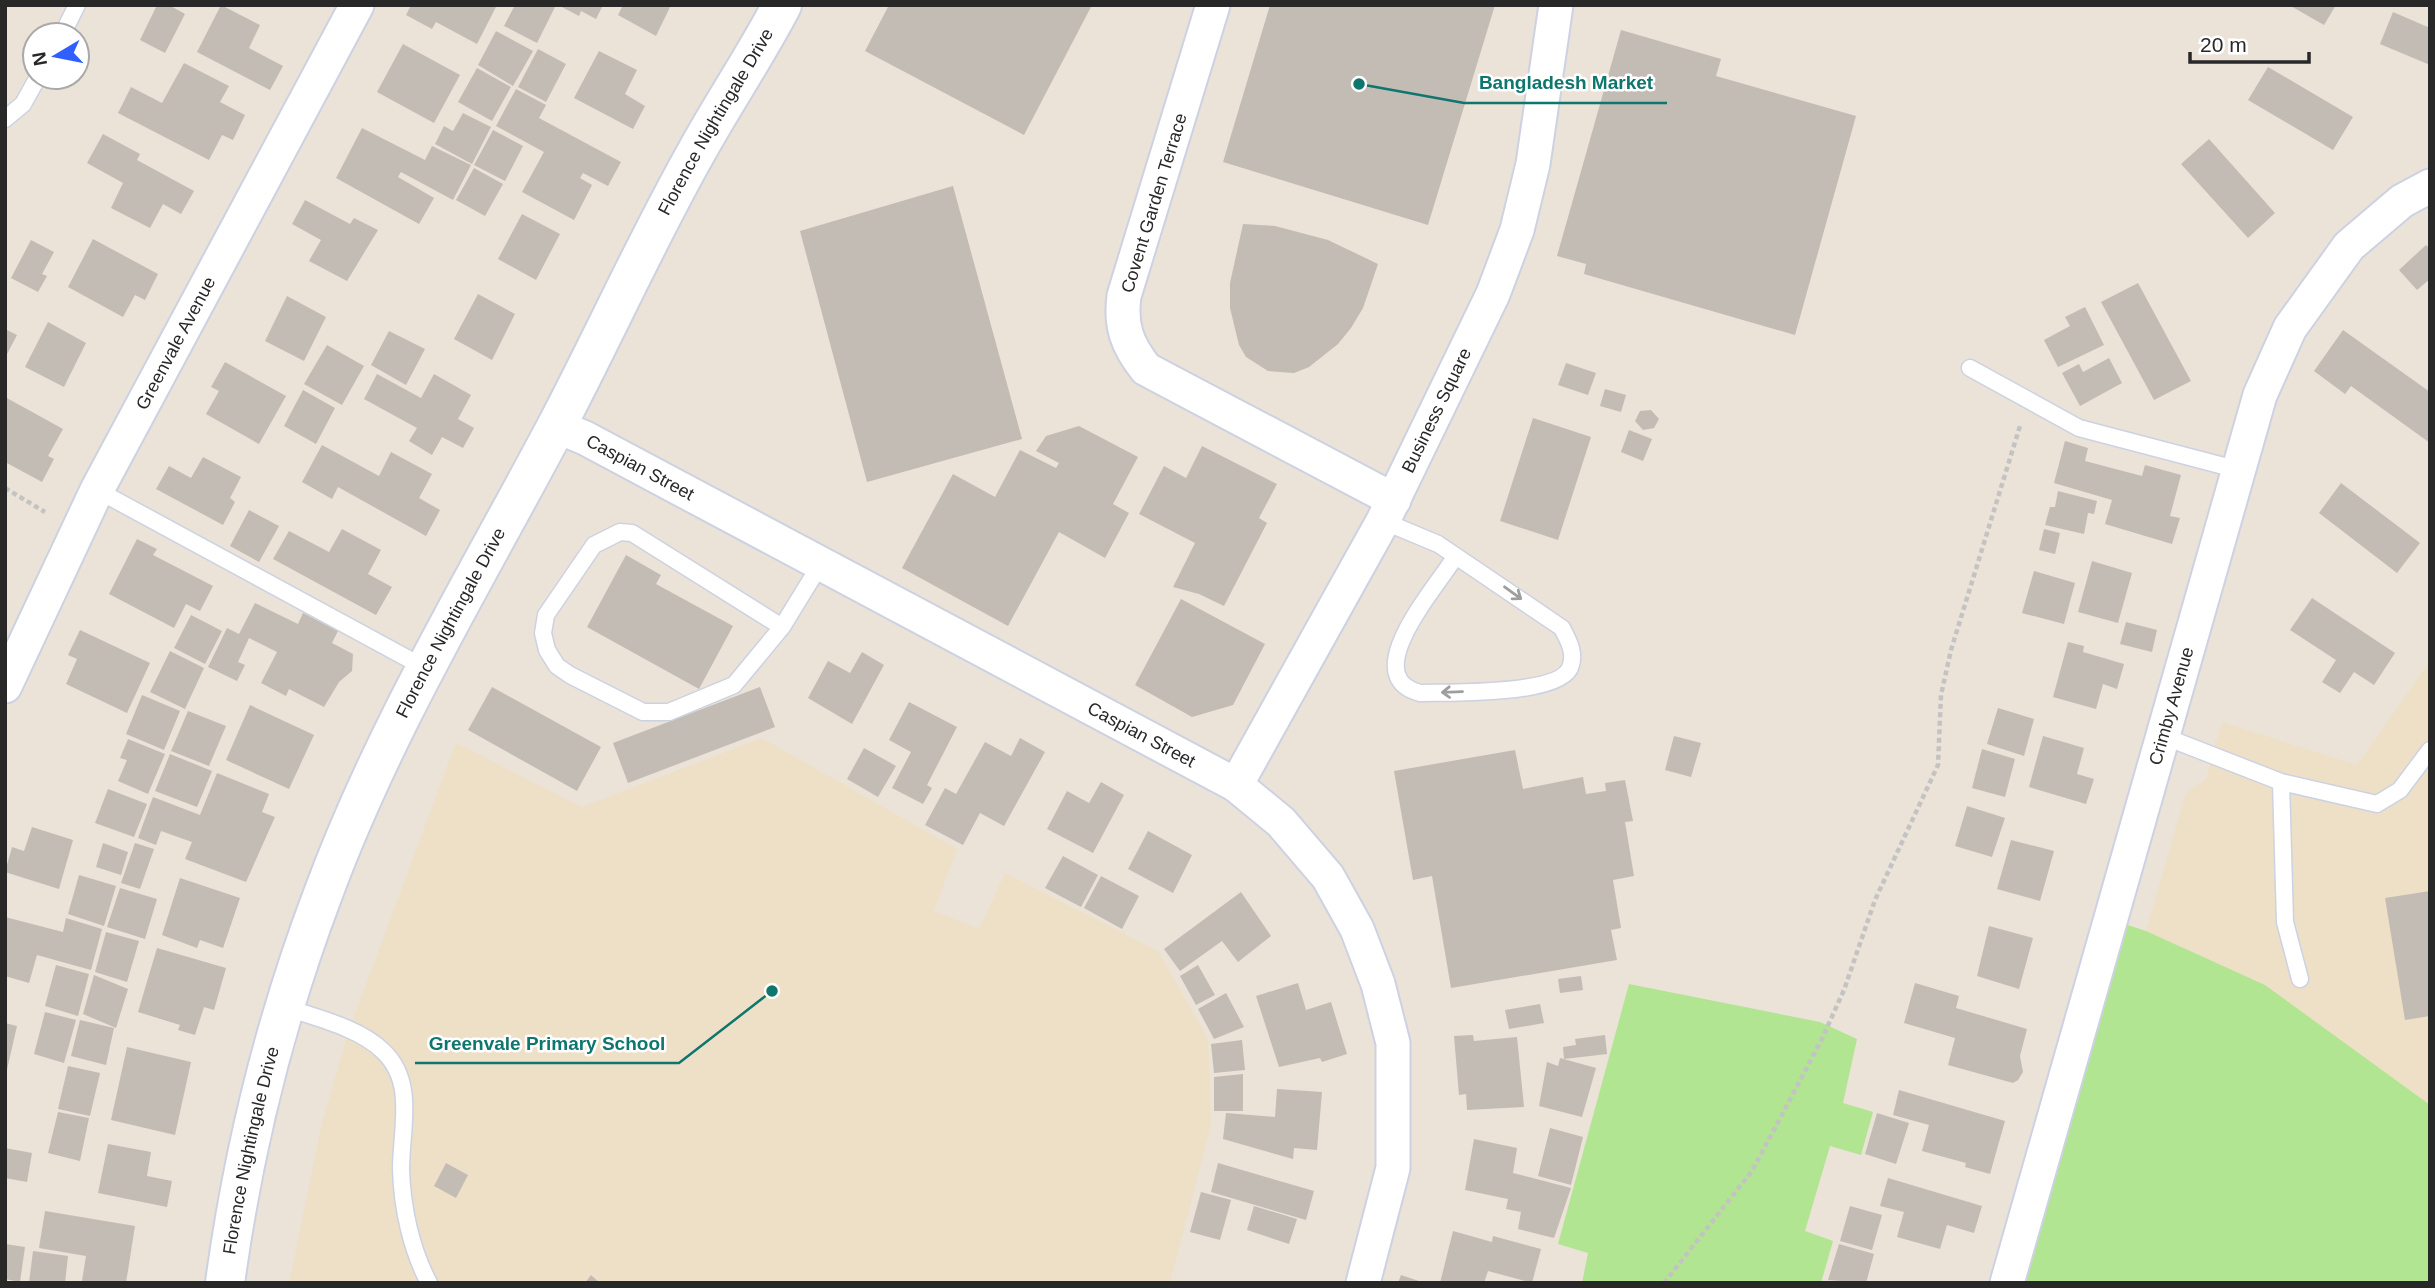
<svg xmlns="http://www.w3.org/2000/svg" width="2435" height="1288" viewBox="0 0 2435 1288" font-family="Arial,sans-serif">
	<rect width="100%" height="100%" fill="#ebe2d8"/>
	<!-- education -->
	<path fill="#eee0c6" d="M2430,661v444l-165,-120 -119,-54 40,-138 20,-14 16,-57 135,43z
		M762,738l195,111 -23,62 45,18 26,-56 153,78 50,88 3,86 -41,158h-881l32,-156 28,-97 107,-287 126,64z"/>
	<!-- green -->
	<path fill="#b1e591" d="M2112,920l34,11 119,54 165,120v178h-424z
		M1629,984l191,38 37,17 -14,64 30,9 -12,43 -31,-9 -25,85 28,10 -12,42h-239l6,-30 -30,-9z"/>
	<!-- building -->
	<path fill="#c3bcb5" d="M157,5h12l16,9 -20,39 -25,-13z
		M221,5l39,20 -11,23 34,18 -13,24 -73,-38z
		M411,5h86l-20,39 -41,-22 -4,7 -26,-14z
		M515,5l40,2 -18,36 -33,-17z
		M558,5h45l-7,14 -15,-8 -2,5z
		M623,5h48l-15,31 -38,-21z
		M889,5h203l-68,130 -159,-84z
		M1270,5h225l-67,220 -205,-63z
		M2289,5h47l-12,20z
		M2393,12l37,16v37l-50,-21z
		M1621,30l100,29 -5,17 140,40 -61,219 -211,-61 2,-10 -29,-8z
		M496,31l37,20 -20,35 -35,-21z
		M403,44l57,31 -26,48 -57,-31z
		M538,49l28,15 -20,38 -28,-15z
		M599,51l38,19 -12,24 20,12 -12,23 -59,-31z
		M184,63l45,23 -9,16 25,13 -12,25 -11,-5 -13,25 -91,-47 13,-26 31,16z
		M2268,67l85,50 -20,33 -85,-50z
		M477,68l34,19 -19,34 -34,-19z
		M516,89l30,16 -7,13 82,44 -13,24 -25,-13 -3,5 12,7 -18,35 -52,-28 22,-40 -48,-26z
		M463,113l28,14 -19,37 -37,-20 9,-18 9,5z
		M362,128l63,32 7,-14 39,19 -18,35 -52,-28 -3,5 36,21 -15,26 -83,-46z
		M493,130l30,16 -18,35 -31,-16z
		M103,134l37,20 -3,6 57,31 -13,23 -18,-10 -13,24 -39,-20 12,-25 -36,-20z
		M2209,139l66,74 -27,25 -67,-74z
		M474,168l29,16 -18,32 -29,-16z
		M953,186l69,253 -155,43 -67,-251z
		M305,200l45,24 4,-6 24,12 -31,51 -38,-20 12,-21 -29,-16z
		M522,214l38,20 -24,46 -38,-21z
		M1243,224l32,2 53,14 50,24 -15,44 -12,20 -13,16 -29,23 -15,6 -26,-2 -22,-14 -7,-12 -9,-37v-25z
		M93,239l65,35 -13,26 -10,-5 -12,22 -55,-30z
		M31,240l23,12 -12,22 5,2 -9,16 -27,-14z
		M2426,245l4,4v30l-13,11 -18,-20z
		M2138,283l53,98 -37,19 -53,-98z
		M478,294l37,20 -23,46 -38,-21z
		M287,296l39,21 -22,44 -39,-20z
		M2085,307l19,38 -46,22 -14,-27 26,-14 -5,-9z
		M48,322l38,21 -22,44 -39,-20z
		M5,329l12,6 -12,23z
		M2343,330l87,62v51l-79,-57 -6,8 -31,-23z
		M389,331l36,18 -19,36 -35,-20z
		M327,345l37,21 -22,39 -38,-21z
		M2109,358l13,25 -42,23 -18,-33 17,-9 4,8z
		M225,362l61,34 -27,48 -53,-30 13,-23 -8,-4z
		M1566,363l30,10 -8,22 -30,-10z
		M377,374l44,24 13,-24 37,21 -13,24 16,9 -11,20 -21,-11 -10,18 -23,-14 8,-13 -53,-29z
		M1605,389l21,6 -5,17 -21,-6z
		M303,390l32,18 -19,36 -32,-18z
		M5,397l58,32 -15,27 6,3 -12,23 -37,-20z
		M1651,410l8,9 -5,9 -11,2 -8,-9 5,-10z
		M1533,418l58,19 -33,103 -58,-19z
		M1079,426l59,31 -25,47 16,9 -24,45 -46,-26 -51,94 -106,-58 51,-94 42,23 25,-47 36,18 3,-5 -23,-12 10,-15z
		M1629,430l23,9 -9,22 -22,-9z
		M2065,441l23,7 -3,13 57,15 3,-11 36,10 -11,41 10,2 -8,26 -67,-20 7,-24 -58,-17z
		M322,445l57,31 12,-24 41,22 -13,24 21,12 -14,26 -88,-49 -6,12 -30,-17z
		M1202,446l75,38 -18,34 8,5 -43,83 -25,-12 -26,-7 22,-44 -56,-29 25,-48 22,12z
		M203,457l38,20 -11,21 5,4 -12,23 -67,-36 13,-23 22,12z
		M2341,483l79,60 -23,30 -78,-60z
		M2058,491l39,10 -3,13 -6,-1 -4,21 -39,-9 5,-18h5z
		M249,510l30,16 -20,36 -29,-16z
		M342,529l39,21 -13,24 24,13 -16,28 -103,-56 16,-28 40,21z
		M2044,529l16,4 -5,21 -16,-4z
		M137,539l20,10 -4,6 60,31 -13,25 -14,-7 -12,24 -65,-34z
		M626,555l35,20 -5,9 77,42 -34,63 -112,-62z
		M2092,561l40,12 -14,50 -40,-11z
		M2034,571l41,12 -11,41 -42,-11z
		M2312,598l83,55 -21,32 -20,-13 -14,21 -18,-11 14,-22 -46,-30z
		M1181,599l84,45 -32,61 -41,12 -57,-32z
		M255,603l43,21 5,-11 35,18 -6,12 21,11 -1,17 -13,11 -15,25 -35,-18 -3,7 -25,-13 16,-31 -28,-14 -11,24 7,3 -8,16 -29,-14 19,-39 12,6z
		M191,615l31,16 -17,33 -31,-16z
		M2126,622l31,8 -5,22 -32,-8z
		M80,630l70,33 -23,50 -61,-29 11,-25 -9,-4z
		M2068,642l16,4 -1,6 41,12 -7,25 -14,-5 -7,25 -43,-12z
		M170,651l34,17 -19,41 -35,-17z
		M862,652l22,13 -32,59 -44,-26 20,-37 22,12z
		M492,687l109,60 -24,44 -109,-61z
		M760,687l15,40 -147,56 -15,-40z
		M142,695l38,16 -16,39 -38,-16z
		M909,702l48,25 -30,58 5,3 -9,16 -31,-16 19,-36 -22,-12z
		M250,705l64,30 -25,54 -63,-29z
		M1998,708l36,11 -10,37 -37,-12z
		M188,711l38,15 -17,40 -38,-15z
		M1674,736l27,7 -10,34 -26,-7z
		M2043,736l41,12 -7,26 17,5 -8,25 -57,-17z
		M1020,738l25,14 -41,74 -24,-13 -17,32 -38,-20 20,-37 11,6 29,-52 26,14z
		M128,739l37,15 -17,40 -30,-13 9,-21 -7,-2z
		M864,748l32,18 -18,31 -31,-18z
		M1982,749l33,10 -10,38 -33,-9z
		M1515,750l8,39 60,-12 3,17 20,-3 -1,-8 20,-3 8,41 -8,1 9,54 -21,4 8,48 -10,2 6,30 -166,28 -19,-112 -19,4 -19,-109z
		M170,754l42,17 -15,36 -42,-16z
		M217,773l52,21 -7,18 13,5 -29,65 -61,-23 7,-17 -31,-11 -5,14 -18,-7 15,-41 47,18z
		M1101,782l23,13 -31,58 -46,-24 20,-38 22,12z
		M108,789l39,15 -13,33 -39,-14z
		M1967,806l38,12 -13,39 -37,-11z
		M32,827l41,13 -14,49 -54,-17 7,-25 12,4z
		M1148,831l44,24 -19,38 -45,-24z
		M2011,840l43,11 -14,50 -43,-12z
		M103,843l25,9 -7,23 -25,-8z
		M135,843l19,6 -14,40 -19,-6z
		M1063,856l35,19 -17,32 -36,-19z
		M79,875l37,11 -12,40 -36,-12z
		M1101,876l38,20 -17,33 -38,-21z
		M180,878l60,20 -17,50 -23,-8 -3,8 -35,-13z
		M120,888l37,11 -12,40 -38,-12z
		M2430,891v125l-25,4 -20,-122z
		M1241,892l30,44 -33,26 -16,-21 -42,30 -16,-22z
		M5,917l58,15 3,-14 36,11 -11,41 -54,-15 -8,28 -24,-7z
		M1989,926l44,12 -14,51 -42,-13z
		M106,932l33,9 -12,41 -32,-10z
		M157,948l69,20 -12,42 -10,-3 -9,28 -17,-5 2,-5 -42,-13z
		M56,965l33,9 -11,42 -33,-10z
		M1198,965l17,30 -19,10 -16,-29z
		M94,975l34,14 -12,39 -33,-14z
		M1581,976l2,14 -23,3 -2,-14z
		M1298,983l8,27 25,-8 16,52 -25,8 -2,-4 -41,9 -23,-71z
		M1915,983l44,13 -3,12 71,21 -7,27 3,16 -5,8 -5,3 -65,-18 7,-27 -51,-15z
		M1226,993l18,34 -30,12 -16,-30z
		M1540,1004l4,19 -35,6 -4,-19z
		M45,1012l31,8 -12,43 -30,-9z
		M80,1020l34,8 -8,37 -35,-9z
		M5,1023l12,3 -11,48h-1z
		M1473,1035l1,6 43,-4 7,70 -57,3 -1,-16 -7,1 -5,-59z
		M1605,1035l2,19 -43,5 -1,-12 13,-2 -1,-6z
		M1242,1040l3,30 -31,3 -3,-29z
		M127,1047l64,15 -16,73 -64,-15z
		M1560,1058l36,10 -14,49 -43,-11 8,-44 11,4z
		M68,1066l32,7 -10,43 -32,-7z
		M1243,1074v37h-29v-34z
		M1277,1089l45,3 -5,58 -23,-2 -1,11 -70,-20 3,-26 49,4z
		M1899,1090l106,31 -15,53 -25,-7 1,-4 -44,-12 7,-26 -36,-10z
		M58,1112l31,6 -9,43 -32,-8z
		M1877,1113l32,10 -13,41 -31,-10z
		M1550,1128l33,9 -12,48 -33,-9z
		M1474,1139l43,9 -4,25 58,15 -17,50 -36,-9 3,-17 -15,-3 2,-10 -43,-9z
		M108,1144l43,8 -4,24 25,5 -5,26 -69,-14z
		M5,1148l27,5 -5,29 -22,-4z
		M446,1163l22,12 -12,23 -22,-12z
		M1218,1163l96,28 -8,29 -95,-28z
		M1888,1178l94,28 -8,27 -27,-8 -7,24 -43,-12 7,-25 -24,-6z
		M1201,1192l30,8 -11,40 -30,-8z
		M1254,1206l43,13 -8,25 -42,-14z
		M1850,1206l32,9 -10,35 -32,-9z
		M45,1211l90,15 -9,57 -44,-2 4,-25 -47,-8z
		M1453,1231l39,11 1,-6 48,13 -9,34 -44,-12 -4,12h-44z
		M5,1244l20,3 -5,35 -15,-3z
		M1839,1244l35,10 -8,29 -38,-3z
		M33,1251l35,5 -3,27h-36z
		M591,1275l9,8h-15z
		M1401,1275l21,7v1h-24z"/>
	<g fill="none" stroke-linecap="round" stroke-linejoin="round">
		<defs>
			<path id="service" d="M62,35l15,-30
				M5,119l18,-15 15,-27
				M1970,368l109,60 160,42
				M97,490l330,179
				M1383,521l55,23 124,84c6,12 13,23 9,37 -7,31 -123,27 -151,28 -64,-17 17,-106 35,-136
				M620,532l12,1 150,94 -48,58 -65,27h-26l-73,-37 -13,-9 -10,-16 -4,-17 3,-18 48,-70z
				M782,627l38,-62
				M2163,736l118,46 96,22 23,-14 30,-40
				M2281,782l4,140 15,57
				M285,1007c31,11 73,20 98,44 33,31 18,78 18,118 1,38 10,80 28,114"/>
			<g id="minor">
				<path d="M1213,5l-89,291c-4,30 3,49 22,73l248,131"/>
				<path id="s1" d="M556,426l29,12 651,347 45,37 47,55 29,52 21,55 15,59v125l-30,115"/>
				<path id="s2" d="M5,686l92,-196 260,-485"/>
				<path id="s3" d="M1236,785l147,-264 110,-227 24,-64 16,-66 23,-159"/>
				<path id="s4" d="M2007,1283l253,-888 30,-67 59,-82 53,-45 28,-15"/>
			</g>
			<g id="tertiary">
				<path id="s5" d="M225,1283c18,-132 51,-265 98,-389 60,-163 152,-314 233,-467 48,-91 90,-186 141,-276 27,-49 59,-96 85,-146"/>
			</g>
		</defs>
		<!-- service casing -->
		<use href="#service" stroke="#cdd2e2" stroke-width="19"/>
		<!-- minor casing -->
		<use href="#minor" stroke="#cdd2e2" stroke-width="37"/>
		<!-- tertiary casing -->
		<use href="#tertiary" stroke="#cdd2e2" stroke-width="42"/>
		<!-- path -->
		<path stroke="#c3c3c3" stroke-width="4.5" stroke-dasharray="5 3.5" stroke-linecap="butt" d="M5,488l40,24
			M1664,1283l88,-112 69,-130 23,-51 31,-90 63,-135 3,-70 10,-45 69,-224"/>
		<!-- service -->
		<use href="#service" stroke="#fff" stroke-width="16"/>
		<!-- minor -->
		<use href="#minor" stroke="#fff" stroke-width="33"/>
		<!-- tertiary -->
		<use href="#tertiary" stroke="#fff" stroke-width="38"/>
	</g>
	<!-- one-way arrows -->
	<defs><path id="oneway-shaft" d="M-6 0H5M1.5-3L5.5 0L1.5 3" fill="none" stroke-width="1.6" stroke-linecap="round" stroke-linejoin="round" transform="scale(1.75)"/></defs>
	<g stroke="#9e9e9e">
		<use href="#oneway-shaft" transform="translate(1513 593) rotate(36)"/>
		<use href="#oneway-shaft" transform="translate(1452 692) rotate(178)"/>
	</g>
	<g text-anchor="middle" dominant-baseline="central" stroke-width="5" stroke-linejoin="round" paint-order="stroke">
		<!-- street labels -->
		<g font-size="18" fill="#282828" stroke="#fff">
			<text stroke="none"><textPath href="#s5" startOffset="1269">Florence Nightingale Drive</textPath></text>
			<text transform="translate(1154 203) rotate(-73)">Covent Garden Terrace</text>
			<text stroke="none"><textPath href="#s2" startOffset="383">Greenvale Avenue</textPath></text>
			<text stroke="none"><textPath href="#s3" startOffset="425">Business Square</textPath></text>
			<text stroke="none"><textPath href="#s1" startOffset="94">Caspian Street</textPath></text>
			<text stroke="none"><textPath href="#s5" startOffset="702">Florence Nightingale Drive</textPath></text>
			<text stroke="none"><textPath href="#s4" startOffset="600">Crimby Avenue</textPath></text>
			<text stroke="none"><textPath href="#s1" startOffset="662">Caspian Street</textPath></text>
			<text stroke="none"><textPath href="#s5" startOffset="135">Florence Nightingale Drive</textPath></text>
		</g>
	</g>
	<!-- callouts -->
	<path fill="none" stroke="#0f766e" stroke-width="2.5" d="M1359 84L1464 103H1667M772 991L679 1063H415"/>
	<g fill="#0f766e" stroke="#fff" stroke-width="2.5">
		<circle cx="1359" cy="84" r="7"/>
		<circle cx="772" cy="991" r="7"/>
	</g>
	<g font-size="19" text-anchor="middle" font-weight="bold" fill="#0f766e" stroke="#fff" stroke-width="5" stroke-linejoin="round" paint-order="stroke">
		<text x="1566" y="89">Bangladesh Market</text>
		<text x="547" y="1050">Greenvale Primary School</text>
	</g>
	<!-- border -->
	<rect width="2435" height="1288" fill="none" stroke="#282828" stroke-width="14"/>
	<!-- north arrow -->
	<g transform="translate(56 56) rotate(260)"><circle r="33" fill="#ffffff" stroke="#a9a9a9" stroke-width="2"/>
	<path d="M0-5L12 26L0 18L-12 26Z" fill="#315fff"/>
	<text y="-10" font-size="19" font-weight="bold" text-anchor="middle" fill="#282828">N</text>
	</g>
	<!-- scale -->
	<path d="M2190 52v10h119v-10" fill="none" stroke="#282828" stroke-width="3.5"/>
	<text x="2200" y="52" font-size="21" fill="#282828" stroke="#ffffff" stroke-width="5" paint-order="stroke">20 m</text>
</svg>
